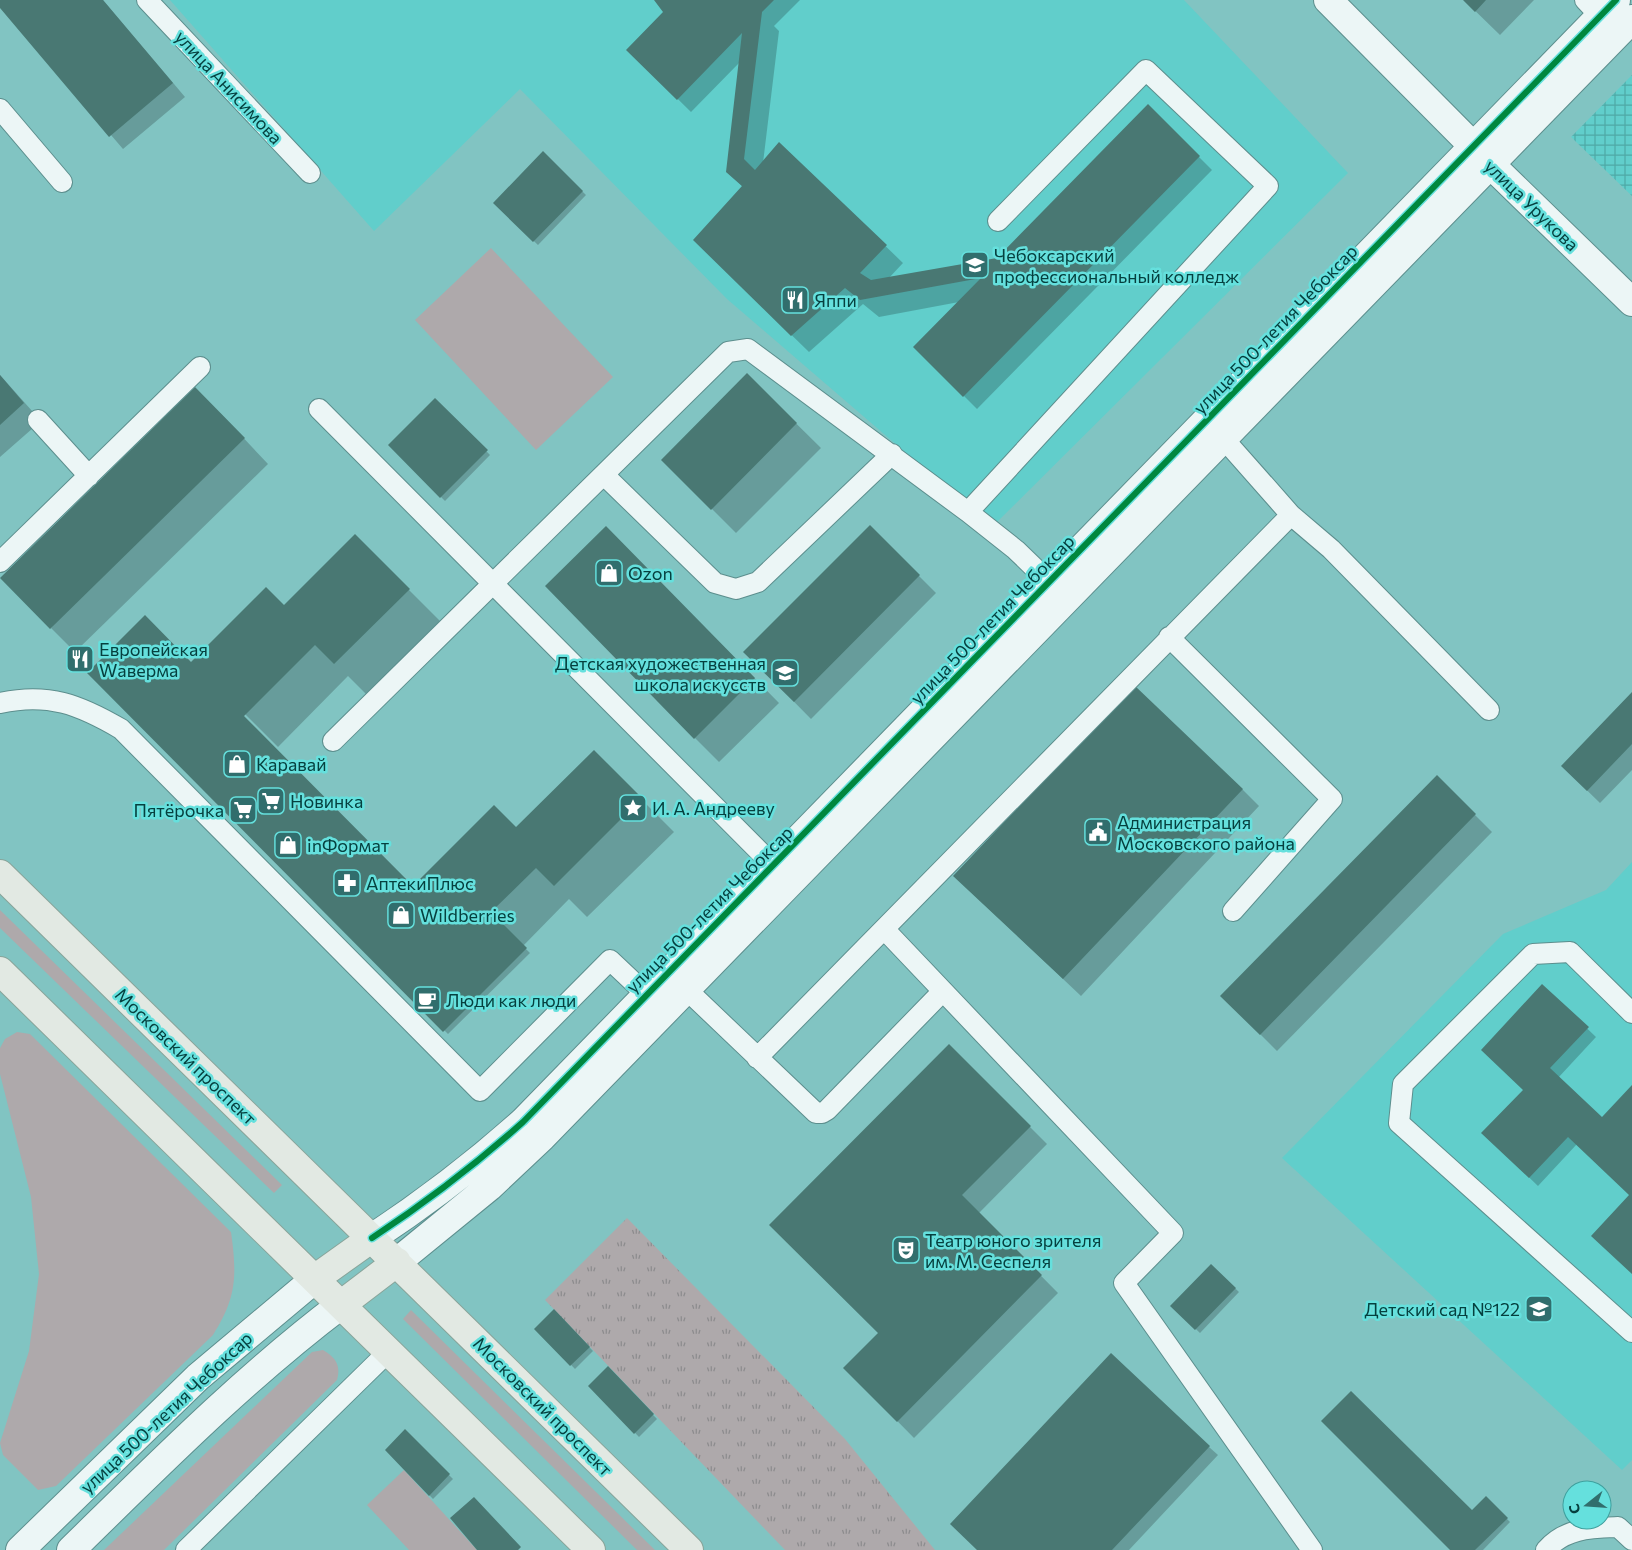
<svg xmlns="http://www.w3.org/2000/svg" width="1632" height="1550" viewBox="0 0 1632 1550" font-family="Commissioner,sans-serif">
	<defs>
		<pattern id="industrial-grid" width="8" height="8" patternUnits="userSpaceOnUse" patternTransform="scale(1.25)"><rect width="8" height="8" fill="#61cecb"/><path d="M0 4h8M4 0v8" fill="none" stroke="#4ea9a6"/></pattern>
		<pattern id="park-tufts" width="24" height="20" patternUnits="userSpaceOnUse" patternTransform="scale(1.25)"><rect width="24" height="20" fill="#aea9ab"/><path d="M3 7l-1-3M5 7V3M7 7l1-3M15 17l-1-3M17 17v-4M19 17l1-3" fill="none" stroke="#8c8b8d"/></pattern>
	</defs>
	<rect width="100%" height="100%" fill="#81c4c2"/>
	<!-- built -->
	<path fill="#61cecb" d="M170,0h1014l164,173 -356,354 -265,-228 -207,-210 -146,142z
		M1632,862v598l-10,10 -340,-312 221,-224 103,-44z"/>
	<!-- industrial -->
	<path fill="url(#industrial-grid)" d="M1632,75v121l-61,-59z"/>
	<!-- grass -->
	<path fill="#aea9ab" d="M491,248l122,129 -77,73 -121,-130z
		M0,910l282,275 -8,8 -274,-265z
		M17,1032l13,2 201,198c6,43 6,65 -18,103l-157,151 -18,4 -35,-35 -3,-12 29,-92 10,-77 -8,-77 -31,-123v-26l5,-9z
		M411,1310l244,240h-18l-234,-231z
		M323,1350c13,8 18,15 14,30l-173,170h-60l208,-198z
		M404,1470l73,80h-68l-42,-45z"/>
	<!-- park -->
	<path fill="url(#park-tufts)" d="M627,1218l218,221 90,111h-150l-240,-250z"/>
	<!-- shadow -->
	<path fill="#0003" d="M0,0h103l82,97 -62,52 -123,-143z
		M655,0h145l-26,26 5,5 -16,132 16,-20 124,120 -15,16 109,-20 151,-153 64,64 -235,239 -62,-62 44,-45 -80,15 -16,-13 -54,48 -115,-112 49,-53 -16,-15 13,-110 -49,50 -63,-62 37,-38z
		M1464,0h70l-34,35z
		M543,153l43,42 -48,50 -44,-42z
		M0,375l41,46 -41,36z
		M747,375l74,73 -85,85 -73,-73z
		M435,399l55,56 -45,46 -56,-56z
		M220,413l48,51 -193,188 -24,-24z
		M870,527l66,66 -125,126 -66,-67z
		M355,536l86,86 -74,73 -19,-19 -70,71 -37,-37 -2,2 219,221 58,-104 78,-77 80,80 -87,85 -18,-18 -46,47 7,7 -82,81 -359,-361 102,-10 93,-56z
		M630,552l149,151 -60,59 -24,-24z
		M1632,693v77l-32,33 -38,-37z
		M1437,777l55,55 -215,219 -55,-55z
		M1242,789l17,17 -178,190 -109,-103z
		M1543,986l53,51 -38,41 44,41 30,-32v186l-1,-78 -54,-51 -39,42 -55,-53 41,-43z
		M949,1046l98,98 -68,69 79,80 -144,145 -69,-70 35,-35z
		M1211,1265l28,27 -39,41 -28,-27z
		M554,1311l39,40 -18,18 -39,-40z
		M608,1368l49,51 -18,18 -49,-51z
		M405,1431l48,48 -20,20 -47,-49z
		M1209,1447l9,8 -89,95h-150z
		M1486,1498l24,24 -27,28h-31l20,-38z"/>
	<!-- building -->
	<path fill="#497873" d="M0,0h103l70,83 -64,54 -109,-129z
		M654,0h120l-12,12 -18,147 11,11 24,-28 108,103 -27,28 11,7 126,-22 151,-154 52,52 -237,241 -50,-50 68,-69 -121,22 -15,-12 -54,48 -98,-96 49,-54 -16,-14 16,-139 -65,67 -51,-50 37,-38z
		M1463,0h23l-11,12z
		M543,151l40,40 -50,51 -40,-39z
		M747,373l50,50 -86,87 -50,-50z
		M0,375l24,28 -24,22z
		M195,387l50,51 -195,191 -50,-51z
		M435,398l53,52 -48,48 -52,-53z
		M870,525l50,50 -126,127 -51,-50z
		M606,526l149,152 -61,61 -149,-153z
		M355,534l55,55 -76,75 -19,-19 -71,71 169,170 81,-81 22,22 78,-77 48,48 -88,88 -18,-18 -45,44 36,36 -84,84 -356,-359 58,-58 46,47 75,-75 18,18z
		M1134,685l109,104 -180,190 -110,-103z
		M1632,692v52l-45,47 -26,-25z
		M1437,775l39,39 -216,221 -40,-39z
		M1542,984l47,43 -39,41 52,49 30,-32v189l-41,-38 38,-41 -61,-58 -39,41 -48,-45 42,-43 -42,-40z
		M949,1044l82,82 -69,69 80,80 -145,147 -54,-54 35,-35 -109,-108z
		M1211,1264l25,24 -41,42 -25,-24z
		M554,1309l36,38 -20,19 -36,-37z
		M1111,1353l99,93 -98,104h-135l-27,-26z
		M608,1366l46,48 -20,20 -46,-48z
		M1351,1391l121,119 14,-14 22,22 -33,32h-25l-129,-129z
		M405,1429l45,45 -21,22 -44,-46z
		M474,1497l47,50 -3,3h-41l-27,-32z"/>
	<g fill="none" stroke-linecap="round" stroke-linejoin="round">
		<defs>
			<path id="service" d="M147,0l163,173
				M1585,0l15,16
				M0,109l62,73
				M319,409l454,456
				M38,420l51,56
				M1223,438l68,77 40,34 158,161
				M604,475l111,108 21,6 22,-7 134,-128
				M968,512l300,-326 -122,-116 -148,151
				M0,562l200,-195
				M1169,637l163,162 -99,112
				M0,703c48,-11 80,2 121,26l359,362 130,-131 36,34
				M333,741l395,-389 20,-3 220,163 48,38 33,32
				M885,930l288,303 -49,50 188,267
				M687,990l129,123h6l5,-3 116,-119
				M1632,1013l-62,-61 -37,2 -130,130 -4,39 233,209
				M757,1058l534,-543
				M186,1550l204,-200
				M1546,1550c19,-22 45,-22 72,-23l14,13"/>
			<path id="minor" d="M1328,0l146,147
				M1490,164l142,138"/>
			<path id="tertiary" d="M372,1238c53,-35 103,-73 151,-116l1093,-1122
				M397,1262l92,-75 53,-50 1090,-1118"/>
			<path id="secondary" d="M20,1550l178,-173 118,-99
				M71,1550c87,-85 173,-172 271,-246"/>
			<path id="primary" d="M0,874l689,676
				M0,971l591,579
				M316,1278l56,-40
				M342,1304l55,-42"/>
		</defs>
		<!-- service casing -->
		<use href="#service" stroke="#5c8e8d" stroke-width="22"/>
		<!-- minor casing -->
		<use href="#minor" stroke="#5c8e8d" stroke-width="30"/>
		<!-- tertiary casing -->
		<use href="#tertiary" stroke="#5c8e8d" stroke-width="30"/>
		<!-- secondary casing -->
		<use href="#secondary" stroke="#5c8e8d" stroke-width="30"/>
		<!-- primary casing -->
		<use href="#primary" stroke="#88a49a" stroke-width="30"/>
		<!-- service -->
		<use href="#service" stroke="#ecf6f6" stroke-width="20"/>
		<!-- minor -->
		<use href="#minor" stroke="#ecf6f6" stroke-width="28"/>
		<!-- tertiary -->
		<use href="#tertiary" stroke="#ecf6f6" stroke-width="28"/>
		<!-- secondary -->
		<use href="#secondary" stroke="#ecf6f6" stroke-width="28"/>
		<!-- primary -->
		<use href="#primary" stroke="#e2e9e3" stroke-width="28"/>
		<defs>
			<path id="cycleway" d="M372,1238c53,-35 103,-73 151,-116l1093,-1122"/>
		</defs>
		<!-- cycleway casing -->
		<use href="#cycleway" stroke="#65e0dd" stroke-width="9"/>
		<!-- cycleway -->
		<use href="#cycleway" stroke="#00873e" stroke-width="6"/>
	</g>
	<!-- icons -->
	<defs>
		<symbol id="university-square" viewBox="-11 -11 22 22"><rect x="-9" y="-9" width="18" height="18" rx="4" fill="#316e6d" stroke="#65e0dd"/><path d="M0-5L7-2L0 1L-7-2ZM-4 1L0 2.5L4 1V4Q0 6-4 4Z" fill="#fff"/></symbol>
		<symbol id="restaurant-square" viewBox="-11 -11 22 22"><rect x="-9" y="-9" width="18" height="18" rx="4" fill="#316e6d" stroke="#65e0dd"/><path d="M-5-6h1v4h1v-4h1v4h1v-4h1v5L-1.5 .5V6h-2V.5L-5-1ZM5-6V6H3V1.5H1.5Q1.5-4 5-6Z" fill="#fff"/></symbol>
		<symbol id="shop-square" viewBox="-11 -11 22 22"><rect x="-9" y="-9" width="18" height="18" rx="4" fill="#316e6d" stroke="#65e0dd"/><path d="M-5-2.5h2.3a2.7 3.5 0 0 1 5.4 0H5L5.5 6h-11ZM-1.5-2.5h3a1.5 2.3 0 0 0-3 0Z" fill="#fff"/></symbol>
		<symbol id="school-square" viewBox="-11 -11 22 22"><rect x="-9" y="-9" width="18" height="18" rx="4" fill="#316e6d" stroke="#65e0dd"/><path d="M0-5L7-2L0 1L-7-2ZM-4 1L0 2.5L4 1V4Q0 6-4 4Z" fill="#fff"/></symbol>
		<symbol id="supermarket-square" viewBox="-11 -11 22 22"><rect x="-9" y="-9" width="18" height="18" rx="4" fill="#316e6d" stroke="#65e0dd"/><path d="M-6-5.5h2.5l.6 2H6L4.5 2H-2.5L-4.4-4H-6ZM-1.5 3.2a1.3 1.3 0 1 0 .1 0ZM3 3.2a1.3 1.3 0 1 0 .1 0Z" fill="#fff"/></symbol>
		<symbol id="sight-square" viewBox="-11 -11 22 22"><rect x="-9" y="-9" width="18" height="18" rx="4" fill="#316e6d" stroke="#65e0dd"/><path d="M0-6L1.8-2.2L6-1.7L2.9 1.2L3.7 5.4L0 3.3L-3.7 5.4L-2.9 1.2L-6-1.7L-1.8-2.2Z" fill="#fff"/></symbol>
		<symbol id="civic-square" viewBox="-11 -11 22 22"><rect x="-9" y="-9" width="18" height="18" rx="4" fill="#316e6d" stroke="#65e0dd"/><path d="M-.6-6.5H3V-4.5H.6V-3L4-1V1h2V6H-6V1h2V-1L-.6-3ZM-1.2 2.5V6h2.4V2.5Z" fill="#fff"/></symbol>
		<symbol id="pharmacy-square" viewBox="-11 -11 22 22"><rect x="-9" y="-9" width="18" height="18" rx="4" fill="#316e6d" stroke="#65e0dd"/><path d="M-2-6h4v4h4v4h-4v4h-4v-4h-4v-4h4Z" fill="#fff"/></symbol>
		<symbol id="cafe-square" viewBox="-11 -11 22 22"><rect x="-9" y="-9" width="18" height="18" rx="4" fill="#316e6d" stroke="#65e0dd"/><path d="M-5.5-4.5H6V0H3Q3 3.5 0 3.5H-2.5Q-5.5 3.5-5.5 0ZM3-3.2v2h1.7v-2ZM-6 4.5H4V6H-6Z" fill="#fff"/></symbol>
		<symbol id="theatre-square" viewBox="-11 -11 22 22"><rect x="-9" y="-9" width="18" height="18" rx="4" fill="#316e6d" stroke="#65e0dd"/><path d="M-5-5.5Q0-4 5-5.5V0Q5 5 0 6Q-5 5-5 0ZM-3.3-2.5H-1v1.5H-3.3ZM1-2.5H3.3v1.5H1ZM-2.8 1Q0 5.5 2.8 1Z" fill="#fff"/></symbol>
	</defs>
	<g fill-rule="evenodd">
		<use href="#university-square" x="959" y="249" width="32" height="32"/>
		<use href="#restaurant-square" x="779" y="284" width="32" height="32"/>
		<use href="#shop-square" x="593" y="557" width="32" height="32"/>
		<use href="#restaurant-square" x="64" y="643" width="32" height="32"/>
		<use href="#school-square" x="769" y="657" width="32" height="32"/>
		<use href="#shop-square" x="221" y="748" width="32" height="32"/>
		<use href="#supermarket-square" x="255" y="785" width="32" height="32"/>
		<use href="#sight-square" x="617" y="792" width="32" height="32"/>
		<use href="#supermarket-square" x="227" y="794" width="32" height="32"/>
		<use href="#civic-square" x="1082" y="816" width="32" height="32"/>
		<use href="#shop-square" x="272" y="829" width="32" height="32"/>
		<use href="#pharmacy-square" x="331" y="867" width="32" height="32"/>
		<use href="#shop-square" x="385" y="899" width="32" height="32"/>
		<use href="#cafe-square" x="411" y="984" width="32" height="32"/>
		<use href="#theatre-square" x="890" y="1234" width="32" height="32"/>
		<use href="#school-square" x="1523" y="1293" width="32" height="32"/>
	</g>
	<g text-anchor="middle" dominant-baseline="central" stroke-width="5" stroke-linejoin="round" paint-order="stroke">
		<!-- street labels -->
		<g font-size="18" fill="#06403f" stroke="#65e0dd">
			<text transform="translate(229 87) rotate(47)">улица Анисимова</text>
			<text transform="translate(1532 205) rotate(44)">улица Урукова</text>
			<text transform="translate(1275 329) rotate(-46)">улица 500-летия Чебоксар</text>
			<text transform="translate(992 619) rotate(-46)">улица 500-летия Чебоксар</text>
			<text transform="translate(709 909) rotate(-45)">улица 500-летия Чебоксар</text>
			<text transform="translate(186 1056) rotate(44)">Московский проспект</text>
			<text transform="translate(543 1406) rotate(45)">Московский проспект</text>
			<text transform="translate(166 1412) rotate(-43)">улица 500-летия Чебоксар</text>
		</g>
		<!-- poi labels -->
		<g font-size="18" fill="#06403f" stroke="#65e0dd" text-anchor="start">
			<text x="994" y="255">Чебоксарский<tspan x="994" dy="21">профессиональный колледж</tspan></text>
			<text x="814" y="300">Яппи</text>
			<text x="628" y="573">Ozon</text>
			<text x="99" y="649">Европейская<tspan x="99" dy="21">Wаверма</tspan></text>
			<text x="766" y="663" text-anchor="end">Детская художественная<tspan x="766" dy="21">школа искусств</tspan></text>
			<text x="256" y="764">Каравай</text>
			<text x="290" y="801">Новинка</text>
			<text x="652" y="808">И. А. Андрееву</text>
			<text x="224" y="810" text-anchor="end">Пятёрочка</text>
			<text x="1117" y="822">Администрация<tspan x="1117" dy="21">Московского района</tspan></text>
			<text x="307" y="845">inФормат</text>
			<text x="366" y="883">АптекиПлюс</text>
			<text x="420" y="915">Wildberries</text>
			<text x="446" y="1000">Люди как люди</text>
			<text x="925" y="1240">Театр юного зрителя<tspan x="925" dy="21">им. М. Сеспеля</tspan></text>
			<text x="1520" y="1309" text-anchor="end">Детский сад №122</text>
		</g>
	</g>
	<!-- north arrow -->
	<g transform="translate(1587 1505) rotate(253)"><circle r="24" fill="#65e0dd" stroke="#3fa09e"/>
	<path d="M0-4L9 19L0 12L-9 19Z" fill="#316e6d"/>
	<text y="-8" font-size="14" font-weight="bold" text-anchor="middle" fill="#06403f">С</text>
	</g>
</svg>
